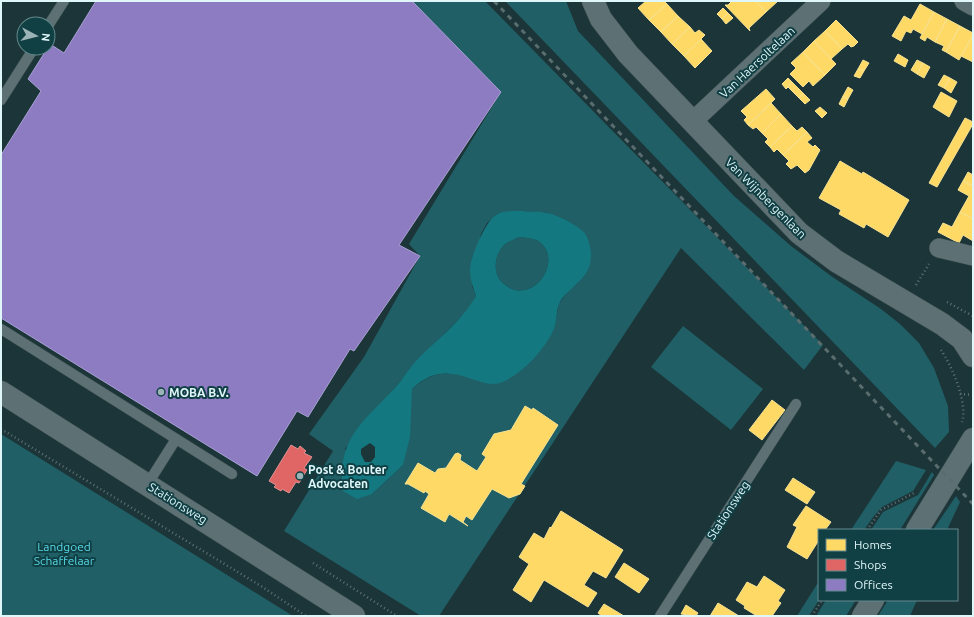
<svg xmlns="http://www.w3.org/2000/svg" width="974" height="617" viewBox="0 0 974 617" font-family="Ubuntu,sans-serif">
	<rect width="100%" height="100%" fill="#1c3538"/>
	<!-- green -->
	<path fill="#205f66" fill-rule="evenodd" d="M412,1h73l338,344 -19,25 -123,-122 -242,368h-18l-137,-85 49,-80 -24,-17 55,-77 56,-101 -11,-12 92,-152zM523,211l25,2 26,13 3,57 -7,5 -11,16 -5,24 -64,55c-32,-9 -51,-18 -78,6l-9,76 -31,29 -27,-45 70,-86 55,-55 6,-12 -4,-10 9,-52 6,-11 9,-8 9,-3z
		M505,1h61l12,30 156,165 57,50 40,30 50,33 19,15 19,19 15,25 14,38 1,26 -14,16z
		M519,237c8,1 18,1 23,7 20,20 -11,63 -38,40 -13,-10 -10,-33 4,-42 3,-3 8,-3 11,-5z
		M683,326l80,63 -32,41 -80,-63z
		M1,434l292,182h-292z
		M896,461l30,9 -13,21 -31,16 -8,9 -10,14h-13z
		M932,472l2,3 -34,55h-29l12,-18 35,-17z
		M956,496l4,6 -13,28h-14z
		M819,581v19l-10,16h-12z
		M826,600h30l-10,16h-30z
		M888,600h29l-7,16h-32z"/>
	<!-- water -->
	<path fill="#147881" fill-rule="evenodd" d="M523,211c8,1 17,0 24,2 9,1 36,15 39,22 2,4 3,8 4,12 2,7 1,20 -4,26 -7,11 -19,17 -26,29 -4,8 -3,19 -6,27 -10,21 -28,41 -49,52 -26,14 -54,-29 -93,8l-2,48 -7,28 -31,29 -15,5 -14,-8c-6,-51 17,-66 48,-99 10,-10 16,-21 25,-31 20,-21 46,-40 60,-65 -3,-8 -6,-17 -6,-27 0,-11 16,-49 26,-54 8,-5 19,-4 27,-4zM519,237c8,1 18,1 23,7 20,20 -11,63 -38,40 -13,-10 -10,-33 4,-42 3,-2 8,-3 11,-5zM370,443l5,4v10l-4,5h-6l-4,-8v-5z"/>
	<!-- homes -->
	<path fill="#ffd966" stroke="#f6e292" d="M646,1h18l3,3 -18,16 -11,-12z
		M732,1h23l11,11 -17,16 1,3 -25,-26h3z
		M755,1h23l-12,11z
		M667,4l11,12 -17,16 -12,-12z
		M920,4l14,8 -12,22 -9,-5 -2,4 -5,-2 -5,10 -9,-5 12,-20 7,4z
		M723,8l5,5 -6,6 -5,-5z
		M934,12l13,7 -12,23 -8,-5 -2,4 -5,-3z
		M728,13l5,5 -7,6 -4,-5z
		M678,16l12,11 -18,17 -11,-12z
		M947,19l13,7 -14,26 -4,-2 2,-4 -9,-4z
		M836,20l22,22 -4,4 -3,1 -3,-3 -6,5 -17,-18z
		M960,26l13,7v2l-14,25 -13,-8z
		M690,27l5,6 4,-3 6,5 -21,21 -12,-12z
		M825,31l17,18 -11,10 -17,-18z
		M973,35v27l-12,-6z
		M701,39l11,12 -17,17 -11,-12z
		M814,41l22,23 -11,11 -22,-23z
		M803,52l22,23 -12,11 -4,-5 -6,6 -13,-13 6,-6 -5,-5z
		M898,54l10,6 -3,7 -11,-6z
		M863,60l6,3 -5,8 -6,-2z
		M917,60l6,3 -6,11 -6,-4z
		M923,63l7,4 -6,11 -7,-4z
		M858,69l6,2 -4,7 -6,-2z
		M944,75l6,3 -6,10 -6,-3z
		M788,78l4,4 -6,7 -4,-5z
		M950,78l7,4 -6,11 -7,-5z
		M792,82l11,11 -4,5 -11,-11 -2,2z
		M848,87l5,3 -5,9 -5,-3z
		M766,89l9,10 -27,26 -4,-5 3,-3 -6,-6z
		M941,92l16,9 -8,16 -16,-10z
		M803,93l7,7 -5,4 -6,-6z
		M843,96l5,3 -4,8 -5,-3z
		M771,103l10,11 -19,19 -6,-6 -3,2 -5,-4z
		M820,107l7,6 -5,5 -7,-7z
		M781,114l11,12 -22,21 -5,-5 3,-3 -6,-6z
		M965,118l8,4v2l-36,63 -8,-4z
		M792,126l5,5 5,-4 5,5 -24,23 -6,-6 -3,3 -4,-5z
		M807,132l5,6 -5,4 6,5 2,-2 5,5 -11,20 -4,3 -8,-8 -6,4 -5,-5 3,-3 -6,-6z
		M840,161l22,13 1,-2 46,28 -21,37 -22,-13 -2,4 -25,-14 2,-4 -22,-12z
		M968,172l5,3v11l-10,-5z
		M963,181l10,5v33l-13,-7 9,-16 -11,-6z
		M960,212l13,7v22l-10,-6 -4,8 -21,-11 5,-9 9,4z
		M772,400l13,10 -23,30 -13,-10z
		M525,406l7,4 1,-2 25,17 -37,59 4,2 -5,8 -11,4 -17,-9 -20,31 -6,-4 -3,6 5,4 -19,-12 -4,8 -24,-14 8,-14 -4,-3 -1,2 -16,-9h-3l13,-21 17,10 3,-4 8,-1 9,-14 3,-1 3,2 -1,5 17,11 9,-14 -4,-3 12,-20 17,-4z
		M793,478l22,14 -8,12 -22,-14z
		M806,506l25,16 -6,8h-6v10l-12,19 -20,-12 10,-20 -4,-2z
		M561,511l62,39 -17,28 -13,-7 -9,14 13,8 -9,14 -44,-27 -13,22 -18,-12 16,-26 -10,-7 15,-24 10,6 6,-12 1,1z
		M624,563l25,16 -10,14 -24,-16z
		M764,576l21,14 -7,11 3,2 -9,13h-15l-13,-8 1,-2 -9,-6 11,-18 10,5z
		M718,603l21,13h-29z
		M604,604l20,12h-22l-4,-3z
		M686,605l12,8 -2,3 -15,-2z"/>
	<!-- shops -->
	<path fill="#e06666" stroke="#e09292" d="M291,445l7,4 2,-3 6,5 -2,2 8,4 -8,11 3,2 -8,13 -3,-1 -7,11 -7,-4 -1,2 -7,-4 2,-2 -7,-4z"/>
	<!-- offices -->
	<path fill="#8e7cc3" stroke="#a7a1d4" d="M96,1h316l89,91 -102,153 21,11 -66,95 -4,-2 -42,68 -11,-6 -40,65 -256,-158v-163l40,-64 -13,-12 22,-35 14,9z"/>
	<g fill="none" stroke-linecap="round" stroke-linejoin="round">
		<defs>
			<path id="lane" d="M48,26l16,-25
				M1,100l33,-52
				M1,329l231,145
				M147,485l29,-46
				M660,616l136,-212"/>
			<path id="street" d="M964,1l9,5
				M692,122l129,-121
				M939,248l34,8"/>
			<path id="secondary" d="M593,1l8,18 27,35 171,179 37,28 106,63 20,15 11,17
				M1,392l353,224
				M917,530l56,-91
				M863,616l10,-16"/>
		</defs>
		<!-- lane casing -->
		<use href="#lane" stroke="#3d5052" stroke-width="11"/>
		<!-- street casing -->
		<use href="#street" stroke="#3d5052" stroke-width="20"/>
		<!-- secondary casing -->
		<use href="#secondary" stroke="#3d5052" stroke-width="23"/>
		<!-- path -->
		<path stroke="#607174" stroke-width="2.5" stroke-dasharray="1 3" stroke-linecap="butt" d="M916,285l13,-21
			M947,302l26,14
			M941,350c11,16 27,53 21,72
			M960,394l13,1
			M1,429l260,157 45,30
			M867,530l14,-20 35,-18
			M313,563l84,53
			M812,616l10,-16"/>
		<!-- lane -->
		<use href="#lane" stroke="#5d7073" stroke-width="10"/>
		<!-- street -->
		<use href="#street" stroke="#5d7073" stroke-width="19"/>
		<!-- secondary -->
		<use href="#secondary" stroke="#5d7174" stroke-width="22"/>
		<!-- rail -->
		<path stroke="#596c6e" stroke-width="3" stroke-dasharray="5 5" stroke-linecap="butt" d="M494,1l479,503"/>
	</g>
	<!-- markers -->
	<g fill="#9bb3b6" stroke="#103f44" stroke-width="1.5">
		<circle cx="161" cy="392" r="4"/>
		<circle cx="300" cy="476" r="4"/>
	</g>
	<g text-anchor="middle" dominant-baseline="central" stroke-width="4" stroke-linejoin="round" paint-order="stroke">
		<!-- street labels -->
		<g font-size="12" fill="#e0f7fa" stroke="#103f44">
			<text transform="translate(757 62) rotate(-43)">Van Haersoltelaan</text>
			<text transform="translate(766 198) rotate(45)">Van Wijnbergenlaan</text>
			<text transform="translate(178 503) rotate(32)">Stationsweg</text>
			<text transform="translate(728 510) rotate(-57)">Stationsweg</text>
		</g>
		<!-- poi labels -->
		<g font-size="12" font-weight="bold" fill="#e0f7fa" stroke="#103f44" text-anchor="start">
			<text x="169" y="392">MOBA B.V.</text>
			<text x="308" y="469">Post &amp; Bouter<tspan x="308" dy="14">Advocaten</tspan></text>
		</g>
		<!-- park labels -->
		<g font-size="12" fill="#56d7e3" stroke="#103f44">
			<text x="64" y="546">Landgoed<tspan x="64" dy="14">Schaffelaar</tspan></text>
		</g>
	</g>
	<!-- border -->
	<rect width="974" height="617" fill="none" stroke="#e0f7fa" stroke-width="4"/>
	<!-- legend -->
	<rect x="818" y="529" width="140" height="72" fill="#103f44" stroke="#63898d"/>
	<rect x="826" y="539" width="20" height="12" fill="#ffd966" stroke="#63898d"/>
	<text x="854" y="549" font-size="12" fill="#e0f7fa">Homes</text>
	<rect x="826" y="559" width="20" height="12" fill="#e06666" stroke="#63898d"/>
	<text x="854" y="569" font-size="12" fill="#e0f7fa">Shops</text>
	<rect x="826" y="579" width="20" height="12" fill="#8e7cc3" stroke="#63898d"/>
	<text x="854" y="589" font-size="12" fill="#e0f7fa">Offices</text>
	<!-- north arrow -->
	<g transform="translate(36 36) rotate(97)"><circle r="19" fill="#103f44" stroke="#63898d"/>
	<path d="M0-3L7 15L0 10L-7 15Z" fill="#9bb3b6"/>
	<text y="-6" font-size="11" font-weight="bold" text-anchor="middle" fill="#e0f7fa">N</text>
	</g>
</svg>
